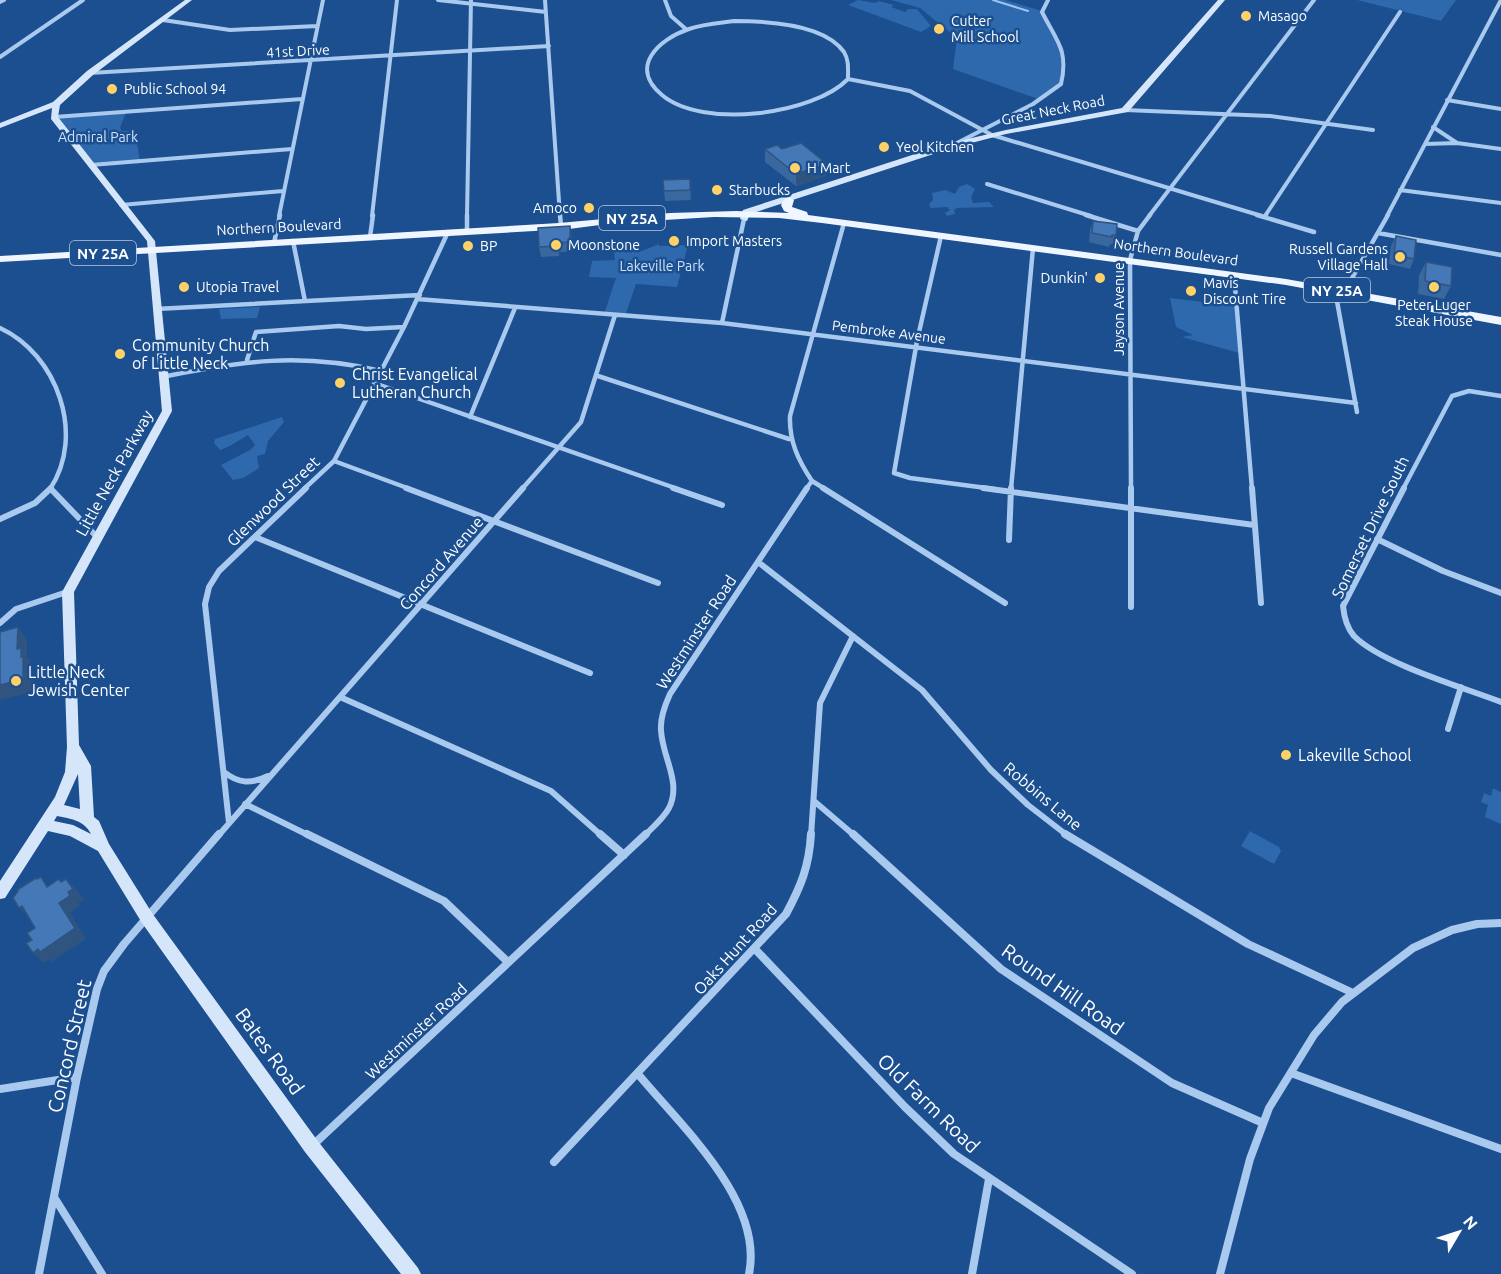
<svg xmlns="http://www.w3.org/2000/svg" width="1501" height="1274" viewBox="0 0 1501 1274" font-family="Ubuntu,sans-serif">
	<rect width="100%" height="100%" fill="#1b4f8f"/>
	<!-- green -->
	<path fill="#2e69ad" d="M858,0l17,3 4,-2 15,4 -3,2 14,5 3,-3h9l14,17 -10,6 -73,-27z
		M891,0h114l37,11 22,38 1,17 -4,18 -20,16 -88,-31 4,-31 -37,-30z
		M1357,0h99l-15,21z
		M126,112l-6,16 2,3h13l5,30 -49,4 -37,-48z
		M967,184l8,5 -4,8 2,6 16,-1 5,5 -37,1 -3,2 1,4 -8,2 -2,-3 5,-3 -3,-3 -17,1 -1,-4 4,-4 -1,-7 13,-3 10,4 4,-7z
		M659,244v2l29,-1 -11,42 -41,-3 -11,32 -21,-2 12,-36 -27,-1 3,-16 23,-1 -1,-8 28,-1z
		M1170,298l66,8 3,47 -57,-16 11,-2 -17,-8z
		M260,307l-3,11 -36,1 -2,-10z
		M282,417l2,5 -16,19 -3,13 -8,2 2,12 -16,10 -10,2 -12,-15 29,-15 5,-5 -7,-10 -18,11 -10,4 -6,-7 1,-4z
		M1493,788l8,4v32l-16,-7 3,-12 -7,-3 3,-9 7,3z
		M1250,831l29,16 2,4 -7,13 -33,-18z"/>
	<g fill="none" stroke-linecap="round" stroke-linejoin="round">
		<!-- stream -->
		<path stroke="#9cc4f0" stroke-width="2" d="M993,0l35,11"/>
		<!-- street-far3 -->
		<path stroke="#a9c9ee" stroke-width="4" d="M438,0l108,12
			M545,0l15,216
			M665,0l6,16 16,14
			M0,2l4,-2
			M163,20l67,10 87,-4
			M734,21c31,0 90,2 110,31 5,8 4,17 4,27 -35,36 -146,50 -186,16 -34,-28 -3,-56 27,-66 14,-5 30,-6 45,-8z
			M0,57l83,-57
			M90,73l459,-27
			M848,79l62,12 82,44 270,81
			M1447,100l54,9
			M1125,110l145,6 103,14
			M54,117l248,-18
			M1433,127l24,16
			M955,144l78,-40 28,-20c8,-34 -5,-44 -19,-72l6,-12
			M1425,144l32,-1 44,6
			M91,165l201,-16
			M987,184l104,32
			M1400,190l101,13
			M121,205l162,-14
			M279,216l44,-216
			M372,216l25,-216
			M467,216l4,-216
			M1149,216l165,-216
			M1265,216l135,-204
			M1387,216l114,-216"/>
		<!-- street-far2 -->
		<path stroke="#a9c9ee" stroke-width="4.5" d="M560,215l1,11
			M1086,215l52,16
			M1257,215l57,17
			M1265,217l1,-2
			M467,231v-16
			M1378,233l123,22
			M941,236l-24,105 -23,132 16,5 84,11
			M370,237l3,-22
			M293,241l12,60
			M274,243l6,-28
			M1234,275l18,214
			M1335,290l22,122
			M1344,292l44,-77
			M417,299l305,24 634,80
			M156,309l264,-14
			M722,323l22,-104
			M0,328c57,26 86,107 50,161
			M247,360l9,-28 83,-6 27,3 38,-2
			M598,376l191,63
			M162,377c80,-16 138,-25 219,-6
			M374,383l304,106
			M470,417l45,-109
			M334,461l76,28
			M812,481l13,8
			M304,489l30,-28 70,-134 44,-95
			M522,489l59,-67 34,-107
			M806,489l6,-8c-14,-21 -23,-40 -22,-65l54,-193
			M1011,489l22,-241
			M1131,489l-1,-229 8,-29 12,-16
			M1403,489l49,-93 17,-5 32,5"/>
		<!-- street-far1 -->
		<path stroke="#a9c9ee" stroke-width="6" d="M406,488l252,95
			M673,488l49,17
			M823,488l182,115
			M983,488l271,37
			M1131,488v119
			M1252,488l9,115
			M1404,488l-61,118c1,10 4,22 11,30 28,28 108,51 147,66
			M51,489l46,48
			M0,519l35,-16 16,-15
			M255,537l335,136
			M1377,539l66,32 58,22
			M1009,540l2,-52
			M758,562l164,128 69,80 37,35 40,31
			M0,623l16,-14 51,-17
			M340,697l211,94 51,45
			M1448,729l13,-42
			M224,772c15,12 27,12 44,4
			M814,801l41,35
			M245,804l65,32
			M229,823l-24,-219 4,-17 10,-16 87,-83
			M218,836l305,-348
			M644,836c9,-9 19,-17 25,-28 13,-26 -7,-51 -8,-78 -1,-12 4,-25 9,-36l137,-206
			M811,836l9,-133 33,-67"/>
		<!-- street -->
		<path stroke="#a9c9ee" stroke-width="8" d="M307,834l137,67 64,61
			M600,834l24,21
			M853,834l148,135 171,114 91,40
			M1065,834l183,110 105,49
			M755,949l150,158 49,47 178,120
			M1291,1073l210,76
			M638,1074c43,52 126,127 111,200
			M0,1089l77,-12
			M313,1145l333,-311
			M554,1162l232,-248c15,-28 23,-47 25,-80
			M54,1197l48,77
			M39,1274l38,-197 20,-88 7,-18 20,-27 95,-110
			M972,1274l17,-95
			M1220,1274l30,-115 19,-51 45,-73 28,-33 71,-54 39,-18 25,-6 24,-1"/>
		<!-- secondary -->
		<path fill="#d6e6fa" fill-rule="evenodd" d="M185,0h7l-99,75 -33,30 -2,12 97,124 17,170 -98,181 5,153 12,21 3,51 5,4 10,23 43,69 165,227 101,128 3,6h-20l-96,-122 -163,-229 -44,-72 -28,-15 -22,-5 -43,67 -5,1v-18l55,-84 10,-25 2,-25 -5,-155 100,-181 -15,-170 -96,-122 1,-11 -52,20v-5l53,-21 34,-31zM78,774l2,35 -16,-4zM57,816c14,3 27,4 34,18l-18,-9 -19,-4z
			M1218,0h7l-97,112 -122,22 -54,14 -202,66 -3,7 -7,-2 3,-9 203,-66 60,-14 116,-22z"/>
		<!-- primary -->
		<path fill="#f0f6ff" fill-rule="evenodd" d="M789,197l5,3 -2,7 15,5 1,3 478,64 215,38v8l-215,-40 -464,-62 -43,-5 -65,-1 -99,6 -46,6 -569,33v-6l559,-33 111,-10 66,-2 53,2 -5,-2 -3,-6 4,-7z"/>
	</g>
	<!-- wall -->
	<path fill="#3a679d" d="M765,149h17l44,27 -30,10 -31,-24z
		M690,179l1,21 -26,1 -2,-21z
		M1093,221l23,14 -3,10 -3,-1 -1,3 -20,-5 1,-12z
		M570,226l2,26h-13v4l-18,1 -2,-10z
		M1396,236l18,23 -4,10 -21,-5 2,-18z
		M1426,262l25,24 -7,13 -26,-5 1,-19z"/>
	<!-- shaded-wall -->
	<path fill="#305480" d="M827,164l-1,12 -30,10v-12z
		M570,226l2,10v16l-2,-10z
		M18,627l9,13v16l4,5 -1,5 3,3v23l-33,8v-15l21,-28 -4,-8z
		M59,879l11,12 -4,-12 11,11 7,10 -6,3 2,3 -10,7 16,26 -35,23 -2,-2 -5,3 -11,-10 26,-50z
		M22,906l8,12 -11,-10z"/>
	<!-- building -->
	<path fill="#4478b7" stroke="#305480" stroke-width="1.5" d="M801,143l26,21 -31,10 -31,-25 12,-4 5,4z
		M690,179v11l-26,1 -1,-11z
		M1093,221l24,3 -1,11h-4v2l-20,-4z
		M570,226v16l-12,1v3l-19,1 -1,-19z
		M1396,236l20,4 -2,19 -20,-4z
		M1426,262l26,5 -1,19 -26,-5z
		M18,627l-1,22 4,-1v9l2,-1v23l-23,6v-53z
		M41,877l6,10 12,-8 2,3 5,-3 7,10 -5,3 2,4 -11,7 16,25 -35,24 -2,-3 -5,4 -7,-10 6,-3 -5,-7 8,-5 -13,-22 -3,2 -6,-10 5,-7 -1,-1 19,-12 1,1z"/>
	<!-- markers -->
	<g fill="#ffd166" stroke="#1b4f8f" stroke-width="2">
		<circle cx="1246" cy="16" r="6"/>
		<circle cx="939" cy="29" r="6"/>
		<circle cx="112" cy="89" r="6"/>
		<circle cx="884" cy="147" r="6"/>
		<circle cx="795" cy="168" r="6"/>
		<circle cx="717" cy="190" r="6"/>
		<circle cx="589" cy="208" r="6"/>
		<circle cx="674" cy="241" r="6"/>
		<circle cx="556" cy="245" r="6"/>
		<circle cx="468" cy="246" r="6"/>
		<circle cx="1400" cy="257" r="6"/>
		<circle cx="1100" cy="278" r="6"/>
		<circle cx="184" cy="287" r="6"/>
		<circle cx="1434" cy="287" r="6"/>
		<circle cx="1191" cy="291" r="6"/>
		<circle cx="120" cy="354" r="6"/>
		<circle cx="340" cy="383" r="6"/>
		<circle cx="16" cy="681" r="6"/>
		<circle cx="1286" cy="755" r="6"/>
	</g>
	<g text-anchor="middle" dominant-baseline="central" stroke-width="5" stroke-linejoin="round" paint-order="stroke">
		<!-- far-poi labels -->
		<g font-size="14" fill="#fff" stroke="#1b4f8f" text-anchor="start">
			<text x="1258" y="16">Masago</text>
			<text x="951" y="21">Cutter<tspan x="951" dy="16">Mill School</tspan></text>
			<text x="124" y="89">Public School 94</text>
			<text x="896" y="147">Yeol Kitchen</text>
			<text x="807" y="168">H Mart</text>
			<text x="729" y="190">Starbucks</text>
			<text x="577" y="208" text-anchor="end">Amoco</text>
			<text x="686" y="241">Import Masters</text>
			<text x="568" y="245">Moonstone</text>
			<text x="480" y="246">BP</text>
			<text x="1388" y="249" text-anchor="end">Russell Gardens<tspan x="1388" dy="16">Village Hall</tspan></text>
			<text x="1088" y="278" text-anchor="end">Dunkin'</text>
			<text x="1203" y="283">Mavis<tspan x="1203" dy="16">Discount Tire</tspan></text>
			<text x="196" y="287">Utopia Travel</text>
			<text x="1434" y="305" text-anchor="middle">Peter Luger<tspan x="1434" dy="16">Steak House</tspan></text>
		</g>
		<!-- far-street labels -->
		<g font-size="14" fill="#fff" stroke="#1b4f8f">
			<text transform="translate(298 51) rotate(-3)">41st Drive</text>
			<text transform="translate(1053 110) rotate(-11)">Great Neck Road</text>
			<text transform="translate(279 227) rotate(-3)">Northern Boulevard</text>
			<text transform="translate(1176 252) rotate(8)">Northern Boulevard</text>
			<text transform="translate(1119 309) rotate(-90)">Jayson Avenue</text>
			<text transform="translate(889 332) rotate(7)">Pembroke Avenue</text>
		</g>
		<!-- far-park labels -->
		<g font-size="14" fill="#cfe3fa" stroke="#1b4f8f">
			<text x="98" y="137">Admiral Park</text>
			<text x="662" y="266">Lakeville Park</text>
		</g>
		<!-- shield labels -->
		<g fill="#1b4f8f" stroke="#bbcadd" stroke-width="1.5">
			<rect x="599" y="206" width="66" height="24" rx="4.5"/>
			<rect x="70" y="241" width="66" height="24" rx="4.5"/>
			<rect x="1304" y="278" width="66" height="24" rx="4.5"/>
		</g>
		<g font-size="15" font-weight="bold" fill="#fff">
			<text x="632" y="218">NY 25A</text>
			<text x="103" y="253">NY 25A</text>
			<text x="1337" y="290">NY 25A</text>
		</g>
		<!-- poi labels -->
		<g font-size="16" fill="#fff" stroke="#1b4f8f" text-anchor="start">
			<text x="132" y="345">Community Church<tspan x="132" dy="18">of Little Neck</tspan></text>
			<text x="352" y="374">Christ Evangelical<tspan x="352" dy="18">Lutheran Church</tspan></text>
			<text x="28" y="672">Little Neck<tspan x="28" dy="18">Jewish Center</tspan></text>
			<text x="1298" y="755">Lakeville School</text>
		</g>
		<!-- street labels -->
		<g font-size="16" fill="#fff" stroke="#1b4f8f">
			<text transform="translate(114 473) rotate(-61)">Little Neck Parkway</text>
			<text transform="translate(273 501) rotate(-44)">Glenwood Street</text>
			<text transform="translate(1370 527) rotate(-64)">Somerset Drive South</text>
			<text transform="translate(441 563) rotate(-49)">Concord Avenue</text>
			<text transform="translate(696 632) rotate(-57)">Westminster Road</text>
			<text transform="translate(1043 796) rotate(40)">Robbins Lane</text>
			<text transform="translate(735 949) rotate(-48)">Oaks Hunt Road</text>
			<text transform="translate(416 1031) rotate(-43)">Westminster Road</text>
		</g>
		<!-- near-street labels -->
		<g font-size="20" fill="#fff" stroke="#1b4f8f">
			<text transform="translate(1063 989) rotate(35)">Round Hill Road</text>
			<text transform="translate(69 1046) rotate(-77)">Concord Street</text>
			<text transform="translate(270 1051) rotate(54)">Bates Road</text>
			<text transform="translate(929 1103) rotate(44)">Old Farm Road</text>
		</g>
	</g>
	<!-- north arrow -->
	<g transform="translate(1459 1232) rotate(51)" stroke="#1b4f8f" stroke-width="4.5" paint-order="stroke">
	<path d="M0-4.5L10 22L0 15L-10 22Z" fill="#ffffff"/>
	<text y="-9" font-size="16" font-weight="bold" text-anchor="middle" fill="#ffffff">N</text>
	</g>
</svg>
